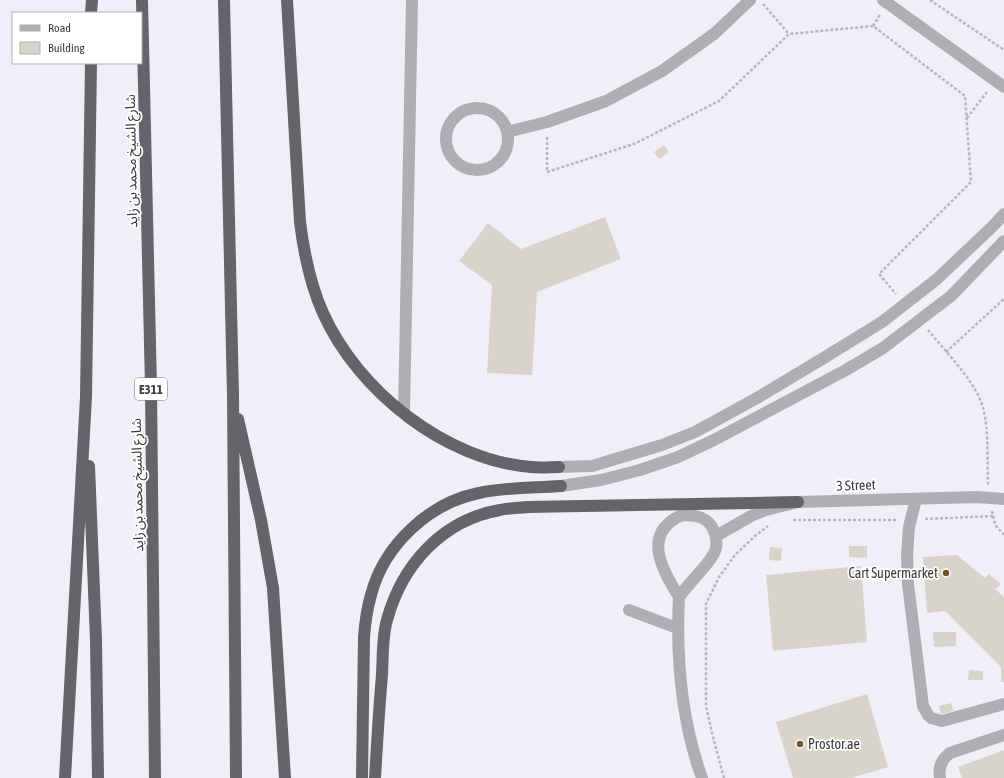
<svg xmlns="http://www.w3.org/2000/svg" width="1004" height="778" viewBox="0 0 1004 778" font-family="'Asap Condensed','Noto Sans Arabic',sans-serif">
	<rect width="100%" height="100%" fill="#f0eff7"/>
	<!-- building -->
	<path fill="#d8d4cc" d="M664,145l5,7 -10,7 -5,-7z
		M605,217l16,42 -84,33 -5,83 -45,-2 5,-88 -33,-24 29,-38 33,26z
		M849,546h18v12l-18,-1z
		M770,547l12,1 -1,13 -12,-1z
		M957,555l28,23 4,-4 12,10 -6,5 9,8v85h-3v-15l-56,-56 -18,2 -4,-56z
		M861,566l6,76 -94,9 -7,-76z
		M933,632h23v14l-22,1z
		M969,670l14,1v9h-15z
		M867,694l21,73 -37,11h-58l-17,-56z
		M951,703l2,8 -12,3 -2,-8z
		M1004,750v28h-42l-4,-11z"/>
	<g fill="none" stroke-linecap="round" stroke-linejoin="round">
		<!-- path -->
		<path stroke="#b8b7be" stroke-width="2.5" stroke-dasharray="3 2" stroke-linecap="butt" d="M930,0l74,50
			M763,4l26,30
			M873,26l7,-11
			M967,118l20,-26
			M547,137v35l87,-28 85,-43 70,-67 84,-8 92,70 6,86 -92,92 17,20
			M928,330c17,21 49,53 55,78 6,22 4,54 5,77
			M946,352l58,-53
			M992,511l3,14 9,10
			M925,519l68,-3
			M793,520h103
			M724,778l-11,-41 -7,-31v-102l13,-27 16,-22 20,-19 13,-10"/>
		<!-- minor -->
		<path stroke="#afaeb2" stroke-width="12" d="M883,0l121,87
			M446 139a31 31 0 1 1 62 0a31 31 0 1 1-62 0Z
			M507,132l40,-10 59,-21 56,-30 52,-37 36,-34
			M404,413l8,-413
			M559,467l33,-1 70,-21 33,-13 62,-34 65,-39 60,-37 55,-43 56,-53 11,-12
			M561,486l40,-6 39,-10 38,-13 36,-17 132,-70 37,-22 68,-52 53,-55
			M916,499l-7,28 -2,28 1,29 15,122 5,9 3,3 11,3 62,-17
			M682,515c11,0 24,1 30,12 11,21 0,31 -13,46 -7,8 -14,16 -20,24 -17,-27 -38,-64 3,-82z
			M716,536l37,-21 13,-5 32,-8 179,-5 27,2
			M679,597c-3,61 2,123 23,181
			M629,610l48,18
			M940,778c-2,-11 2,-19 10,-25l54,-18"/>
		<!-- highway -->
		<path stroke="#65646b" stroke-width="12" d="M142,0l9,387 4,391
			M224,0l9,395 3,383
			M287,0l13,222c4,32 10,62 23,91 35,78 122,147 208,154 9,1 19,0 28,0
			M91,13l1,-13
			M238,419l23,101 12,68 12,190
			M89,466l7,174 2,138
			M65,778l21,-381 5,-334
			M362,778l2,-141c1,-14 3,-28 7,-42 13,-50 58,-92 108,-102 27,-6 55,-5 82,-7
			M375,778c2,-34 4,-69 7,-103 1,-18 0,-38 5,-55 15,-55 55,-100 113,-110 9,-2 19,-2 28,-3l270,-5"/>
	</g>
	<!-- markers -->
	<g fill="#705628" stroke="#fff" stroke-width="1.5">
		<circle cx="946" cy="573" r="4"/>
		<circle cx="800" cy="744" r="4"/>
	</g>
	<g text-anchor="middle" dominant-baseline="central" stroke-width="3.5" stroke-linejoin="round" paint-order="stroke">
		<!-- shield labels -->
		<rect fill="#fff" stroke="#767678" stroke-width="1" x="135" y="378" width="32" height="22" rx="3"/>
		<g font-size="13" font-weight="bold" fill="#3b3b3e">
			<text x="151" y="389">E311</text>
		</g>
		<!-- street labels -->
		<g font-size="14" fill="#3b3b3e" stroke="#fff">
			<text transform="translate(131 161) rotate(-91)">شارع الشيخ محمد بن زايد</text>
			<text transform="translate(137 485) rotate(-91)">شارع الشيخ محمد بن زايد</text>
			<text transform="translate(856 485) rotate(-2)">3 Street</text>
		</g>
		<!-- poi labels -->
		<g font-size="14" fill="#3b3b3e" stroke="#fff" text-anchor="end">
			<text x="938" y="573">Cart Supermarket</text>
			<text x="808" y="744" text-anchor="start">Prostor.ae</text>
		</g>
	</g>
	<!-- legend -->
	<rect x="12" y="12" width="130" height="52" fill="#ffffff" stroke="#b1b1b2"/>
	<rect x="20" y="25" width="20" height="6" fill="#afaeb2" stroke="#b1b1b2"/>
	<text x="48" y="32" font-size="12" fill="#3b3b3e">Road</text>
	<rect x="20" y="42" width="20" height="12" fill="#d8d4cc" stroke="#b1b1b2"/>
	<text x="48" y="52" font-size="12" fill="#3b3b3e">Building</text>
</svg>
